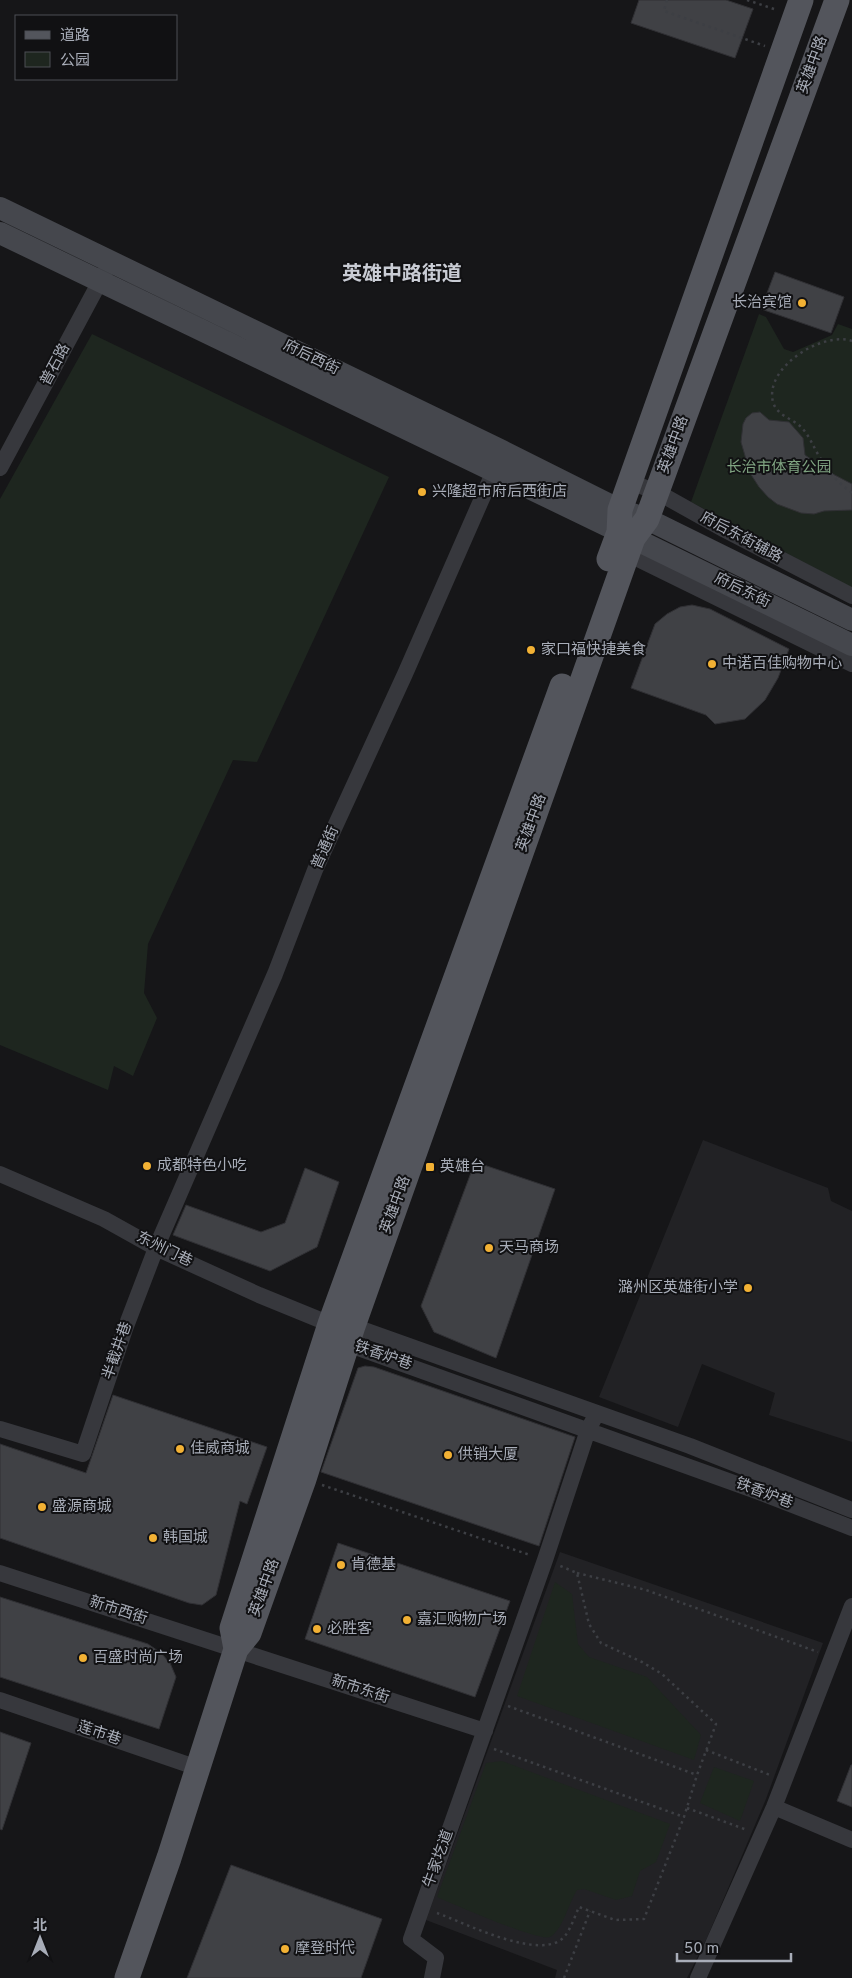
<svg xmlns="http://www.w3.org/2000/svg" width="852" height="1978" viewBox="0 0 852 1978" font-family="Overpass,'Noto Sans SC',sans-serif">
	<rect width="100%" height="100%" fill="#161618"/>
	<!-- built -->
	<path fill="#222225" d="M703,1140l125,48 3,13 21,10v231l-83,-27 6,-22 -73,-29 -24,63 -79,-30z
		M560,1552l263,91 -57,156 -59,139 -20,40h-132l2,-8 -131,-50z"/>
	<!-- green -->
	<path fill="#1e261f" d="M759,314l7,3 18,32 9,3 39,-17 6,-11 14,5v259l-161,-86z
		M92,334l297,143 -132,285 -24,-2 -85,184 -4,49 13,25 -24,58 -19,-10 -6,24 -108,-45v-546z
		M555,1582l17,12 6,50 11,13 58,20 54,58 -7,25 -177,-64z
		M502,1761l168,63 -14,38 -16,9 -8,25 -16,4 -32,-11 -7,1c-8,12 -14,40 -27,47 -11,5 -97,-33 -113,-40l49,-134z
		M714,1767l40,14 -14,40 -40,-18z"/>
	<!-- building -->
	<path fill="#404145" stroke="#303034" d="M639,0h87l27,9 -18,49 -104,-35z
		M775,272l69,25 -13,36 -70,-24z
		M760,412l9,8 20,2 14,16 2,17 24,17 23,12v26l-28,1 -10,3 -13,-1 -24,-9 -9,-7 -9,-10 -9,-14 -9,-31 2,-18 3,-6 6,-5z
		M692,605l18,4 79,40 -11,29 -13,22 -20,19 -30,5 -9,-9 -75,-27 24,-64 12,-10 13,-7z
		M475,1162l80,27 -59,169 -62,-26 -13,-26z
		M305,1168l34,14 -22,65 -47,24 -97,-36 13,-30 75,27 24,-9z
		M365,1366l9,1 201,70 -36,109 -218,-74 37,-104z
		M113,1395l154,52 -20,57 -7,-3 -24,94 -14,10 -13,-2 -189,-65v-94l86,29z
		M338,1543l172,58 -35,96 -170,-58z
		M0,1597l148,47 13,9 9,10 6,14 -17,52 -159,-52z
		M0,1732l31,11 -29,87 -2,-1z
		M851,1765h1v42l-15,-6z
		M231,1865l151,54 -21,59h-174z"/>
	<g fill="none" stroke-linecap="round" stroke-linejoin="round">
		<!-- path -->
		<path stroke="#3d3f44" stroke-width="2.5" stroke-dasharray="2.5 4" stroke-linecap="butt" d="M667,0l-3,11 101,35
			M747,0l30,10
			M852,341c-29,-10 -88,26 -79,61 4,14 19,16 28,25 8,8 12,19 18,29 10,16 18,26 33,37
			M322,1485l208,70
			M577,1573l69,17 172,62
			M508,1706l189,69
			M494,1749l190,68
			M706,1750l64,25
			M687,1808l60,22
			M437,1913c28,10 106,50 128,23 6,-8 10,-20 14,-29l36,13 29,-1 40,-102 13,-42 19,-51 -54,-50 -20,-12 -41,-19 -12,-19 -12,-51 -19,-8
			M564,1978l26,-67"/>
		<!-- street -->
		<path stroke="#37383d" stroke-width="16" d="M0,468l105,-196
			M630,482l27,10 68,38 127,66
			M628,554l224,110
			M0,1174l104,45 52,29 103,47 71,29 23,2 337,120 162,64
			M341,1337l6,7 412,148 93,36
			M0,1429l83,25 42,-125 31,-81 119,-274 40,-104 90,-196 93,-212
			M0,1573l485,158
			M0,1700l198,68
			M774,1807l78,33
			M432,1978l4,-20 -25,-19 134,-379 43,-130 9,-17
			M698,1978l76,-171 78,-201"/>
		<!-- secondary -->
		<path stroke="#45474d" stroke-width="22" d="M0,208l502,243 118,59 27,9 205,101
			M0,233l633,305 219,107"/>
		<!-- primary -->
		<path stroke="#53555c" stroke-width="25" d="M609,559l10,-27 1,-22 181,-510
			M236,1649l-4,-21 98,-304 232,-638
			M127,1978l42,-120 67,-209 13,-16 55,-154 49,-153 280,-788 14,-19 190,-519"/>
	</g>
	<!-- markers -->
	<g fill="#f2b134" stroke="#111113" stroke-width="2">
		<circle cx="802" cy="303" r="5"/>
		<circle cx="422" cy="492" r="5"/>
		<circle cx="531" cy="650" r="5"/>
		<circle cx="712" cy="664" r="5"/>
		<circle cx="147" cy="1166" r="5"/>
		<rect x="425" y="1162" width="10" height="10" rx="2.5"/>
		<circle cx="489" cy="1248" r="5"/>
		<circle cx="748" cy="1288" r="5"/>
		<circle cx="180" cy="1449" r="5"/>
		<circle cx="448" cy="1455" r="5"/>
		<circle cx="42" cy="1507" r="5"/>
		<circle cx="153" cy="1538" r="5"/>
		<circle cx="341" cy="1565" r="5"/>
		<circle cx="407" cy="1620" r="5"/>
		<circle cx="317" cy="1629" r="5"/>
		<circle cx="83" cy="1658" r="5"/>
		<circle cx="285" cy="1949" r="5"/>
	</g>
	<g text-anchor="middle" dominant-baseline="central" stroke-width="4" stroke-linejoin="round" paint-order="stroke">
		<!-- street labels -->
		<g font-size="15" fill="#a8adb8" stroke="#111113">
			<text transform="translate(813 65) rotate(-70)">英雄中路</text>
			<text transform="translate(311 358) rotate(26)">府后西街</text>
			<text transform="translate(56 365) rotate(-62)">普石路</text>
			<text transform="translate(674 445) rotate(-70)">英雄中路</text>
			<text transform="translate(741 538) rotate(28)">府后东街辅路</text>
			<text transform="translate(742 591) rotate(26)">府后东街</text>
			<text transform="translate(532 823) rotate(-70)">英雄中路</text>
			<text transform="translate(326 848) rotate(-66)">普通街</text>
			<text transform="translate(396 1205) rotate(-70)">英雄中路</text>
			<text transform="translate(164 1250) rotate(26)">东州门巷</text>
			<text transform="translate(118 1351) rotate(-71)">半截井巷</text>
			<text transform="translate(383 1356) rotate(19)">铁香炉巷</text>
			<text transform="translate(764 1494) rotate(21)">铁香炉巷</text>
			<text transform="translate(265 1588) rotate(-70)">英雄中路</text>
			<text transform="translate(118 1611) rotate(18)">新市西街</text>
			<text transform="translate(360 1690) rotate(18)">新市东街</text>
			<text transform="translate(99 1734) rotate(19)">莲市巷</text>
			<text transform="translate(439 1859) rotate(-70)">牛家圪道</text>
		</g>
		<!-- poi labels -->
		<g font-size="15" fill="#a8adb8" stroke="#111113" text-anchor="start">
			<text x="792" y="303" text-anchor="end">长治宾馆</text>
			<text x="432" y="492">兴隆超市府后西街店</text>
			<text x="541" y="650">家口福快捷美食</text>
			<text x="722" y="664">中诺百佳购物中心</text>
			<text x="157" y="1166">成都特色小吃</text>
			<text x="440" y="1167">英雄台</text>
			<text x="499" y="1248">天马商场</text>
			<text x="738" y="1288" text-anchor="end">潞州区英雄街小学</text>
			<text x="190" y="1449">佳威商城</text>
			<text x="458" y="1455">供销大厦</text>
			<text x="52" y="1507">盛源商城</text>
			<text x="163" y="1538">韩国城</text>
			<text x="351" y="1565">肯德基</text>
			<text x="417" y="1620">嘉汇购物广场</text>
			<text x="327" y="1629">必胜客</text>
			<text x="93" y="1658">百盛时尚广场</text>
			<text x="295" y="1949">摩登时代</text>
		</g>
		<!-- park labels -->
		<g font-size="15" fill="#7fa381" stroke="#111113">
			<text x="779" y="468">长治市体育公园</text>
		</g>
		<!-- district labels -->
		<g font-size="20" font-weight="bold" fill="#c9ccd4" stroke="#111113">
			<text x="402" y="275">英雄中路街道</text>
		</g>
	</g>
	<!-- legend -->
	<rect x="15" y="15" width="162" height="65" fill="#111113" stroke="#4d4f55"/>
	<rect x="25" y="31" width="25" height="8" fill="#53555c" stroke="#4d4f55"/>
	<text x="60" y="40" font-size="15" fill="#a8adb8">道路</text>
	<rect x="25" y="52" width="25" height="15" fill="#1e261f" stroke="#4d4f55"/>
	<text x="60" y="65" font-size="15" fill="#a8adb8">公园</text>
	<!-- north arrow -->
	<g transform="translate(40 1938)" stroke="#111113" stroke-width="4" paint-order="stroke">
	<path d="M0-4L9 19L0 12L-9 19Z" fill="#a8adb8"/>
	<text y="-8" font-size="14" font-weight="bold" text-anchor="middle" fill="#a8adb8">北</text>
	</g>
	<!-- scale -->
	<path d="M677 1953v8h114v-8" fill="none" stroke="#a8adb8" stroke-width="2.5"/>
	<text x="684" y="1953" font-size="15" fill="#a8adb8" stroke="#111113" stroke-width="4" paint-order="stroke">50 m</text>
</svg>
